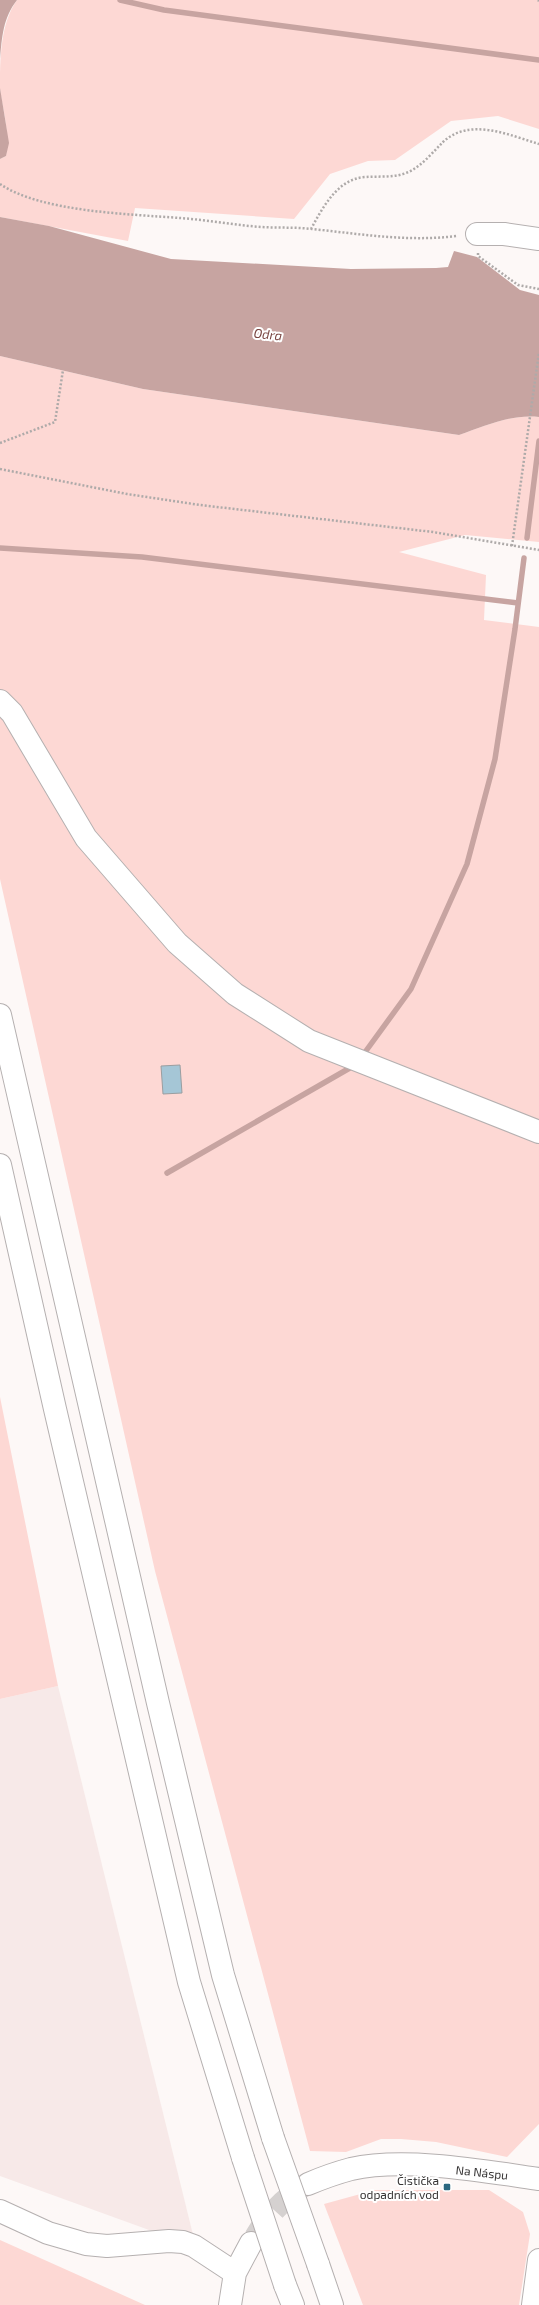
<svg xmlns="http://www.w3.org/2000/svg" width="539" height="2305" viewBox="0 0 539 2305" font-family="'Exo 2',sans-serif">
	<rect width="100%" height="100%" fill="#fdf8f7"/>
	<!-- built -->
	<path fill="#f7e9e8" d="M58,1686l138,561 -196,-71v-477z"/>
	<!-- green -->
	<path fill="#fdd8d4" d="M17,0h522v129l-41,-13 -47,5 -56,39 -27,1 -38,13 -36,45 -159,-11 -7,33 -128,-24v-58l6,-3c4,-23 -3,-45 -6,-67 0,-29 0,-65 17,-89z
		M0,356l143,33 316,46c27,-9 51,-21 80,-18v125l-74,-7 -66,17 87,23 -2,45 55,7v1497l-32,33 -71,-15 -35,-3h-20l-35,13 -36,-1 -155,-580 -155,-692z
		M0,1397l58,289 -58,13z
		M375,2190h114l34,22 7,22 -11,71h-156l-39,-101z
		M0,2240l145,65h-145z"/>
	<!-- water -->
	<path fill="#c7a4a1" d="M0,0h17c-14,18 -15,37 -17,59z
		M0,88l9,55 -3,13 -6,3z
		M0,217l49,9 122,33 180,10 85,-1 12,-1 6,-16 23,6 43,33 19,5v122c-29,-3 -53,9 -80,18l-316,-46 -143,-33z"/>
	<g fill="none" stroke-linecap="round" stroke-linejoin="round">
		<!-- stream -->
		<path stroke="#c7a4a1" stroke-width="5.5" d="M120,0l44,10 375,50
			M527,538l12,-97
			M0,548l142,9 376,46
			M363,1055l48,-66 56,-125 28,-105 20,-130 9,-71
			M167,1173l188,-108"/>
	</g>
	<!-- building -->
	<path fill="#a5c6d6" stroke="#9a9ea0" d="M180,1065l2,28 -19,1 -2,-28z"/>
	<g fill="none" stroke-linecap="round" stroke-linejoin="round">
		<!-- minor-tunnel -->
		<path stroke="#d5d1d0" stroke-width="22" stroke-dasharray="22 11" stroke-linecap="butt" d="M255,2237c13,-22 30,-41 53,-53"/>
		<defs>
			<path id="minor" d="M477,234h27l35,5
				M0,701l12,12 74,125 91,105 58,51 74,47 230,91
				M308,2184c14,-6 28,-11 43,-15 54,-12 133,2 188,10
				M0,2211l48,22 38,11 21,2 62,-5 14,1 11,4 41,27
				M230,2305l5,-32 16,-30
				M533,2305l6,-45"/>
			<path id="highway" d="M0,1015l158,688 65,272 50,163
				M0,1165l55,244 134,573 54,176
				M318,2264l14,41
				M285,2285l8,20"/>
		</defs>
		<!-- minor casing -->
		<use href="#minor" stroke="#b5b0b0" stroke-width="24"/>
		<!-- highway casing -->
		<use href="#highway" stroke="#b5b0b0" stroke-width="24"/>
		<!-- path -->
		<path stroke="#aeaaa9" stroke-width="2.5" stroke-dasharray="2 2" stroke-linecap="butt" d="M538,0l1,1
			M0,184c41,28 129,30 180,34 27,2 54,7 81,9 17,1 34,0 51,2 49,5 95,13 145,7
			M311,229c12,-22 27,-51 55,-52 13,-1 27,1 40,-4 14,-5 26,-20 37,-31 27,-25 66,-7 96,2
			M478,253v3l40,29 21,4
			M0,443l55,-21 8,-52
			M0,469l127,25 73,11 233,27 106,18
			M512,546l27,-194"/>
		<!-- minor -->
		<use href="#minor" stroke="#fff" stroke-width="22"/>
		<!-- highway -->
		<use href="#highway" stroke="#fff" stroke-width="22"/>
		<defs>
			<path id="highway-bridge" d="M273,2138l45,126
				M243,2158l42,127"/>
		</defs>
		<!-- highway-bridge casing -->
		<use href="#highway-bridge" stroke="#b5b0b0" stroke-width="24" stroke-linecap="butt"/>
		<!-- highway-bridge -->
		<use href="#highway-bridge" stroke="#fff" stroke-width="22"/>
	</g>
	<!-- markers -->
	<rect fill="#2b677f" stroke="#fff" stroke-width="1.5" x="443" y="2183" width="8" height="8" rx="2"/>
	<g text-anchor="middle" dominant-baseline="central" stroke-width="4" stroke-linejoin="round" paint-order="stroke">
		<!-- street labels -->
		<g font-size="12" fill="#373535" stroke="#fff">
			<text transform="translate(482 2172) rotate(6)">Na Náspu</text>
		</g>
		<!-- poi labels -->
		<g font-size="12" fill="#373535" stroke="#fff" text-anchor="end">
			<text x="439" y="2180">Čistička<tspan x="439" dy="14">odpadních vod</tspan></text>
		</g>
		<!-- water labels -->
		<g font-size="13" font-style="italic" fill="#784440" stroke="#fff">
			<text transform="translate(268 334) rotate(6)">Odra</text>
		</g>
	</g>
</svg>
